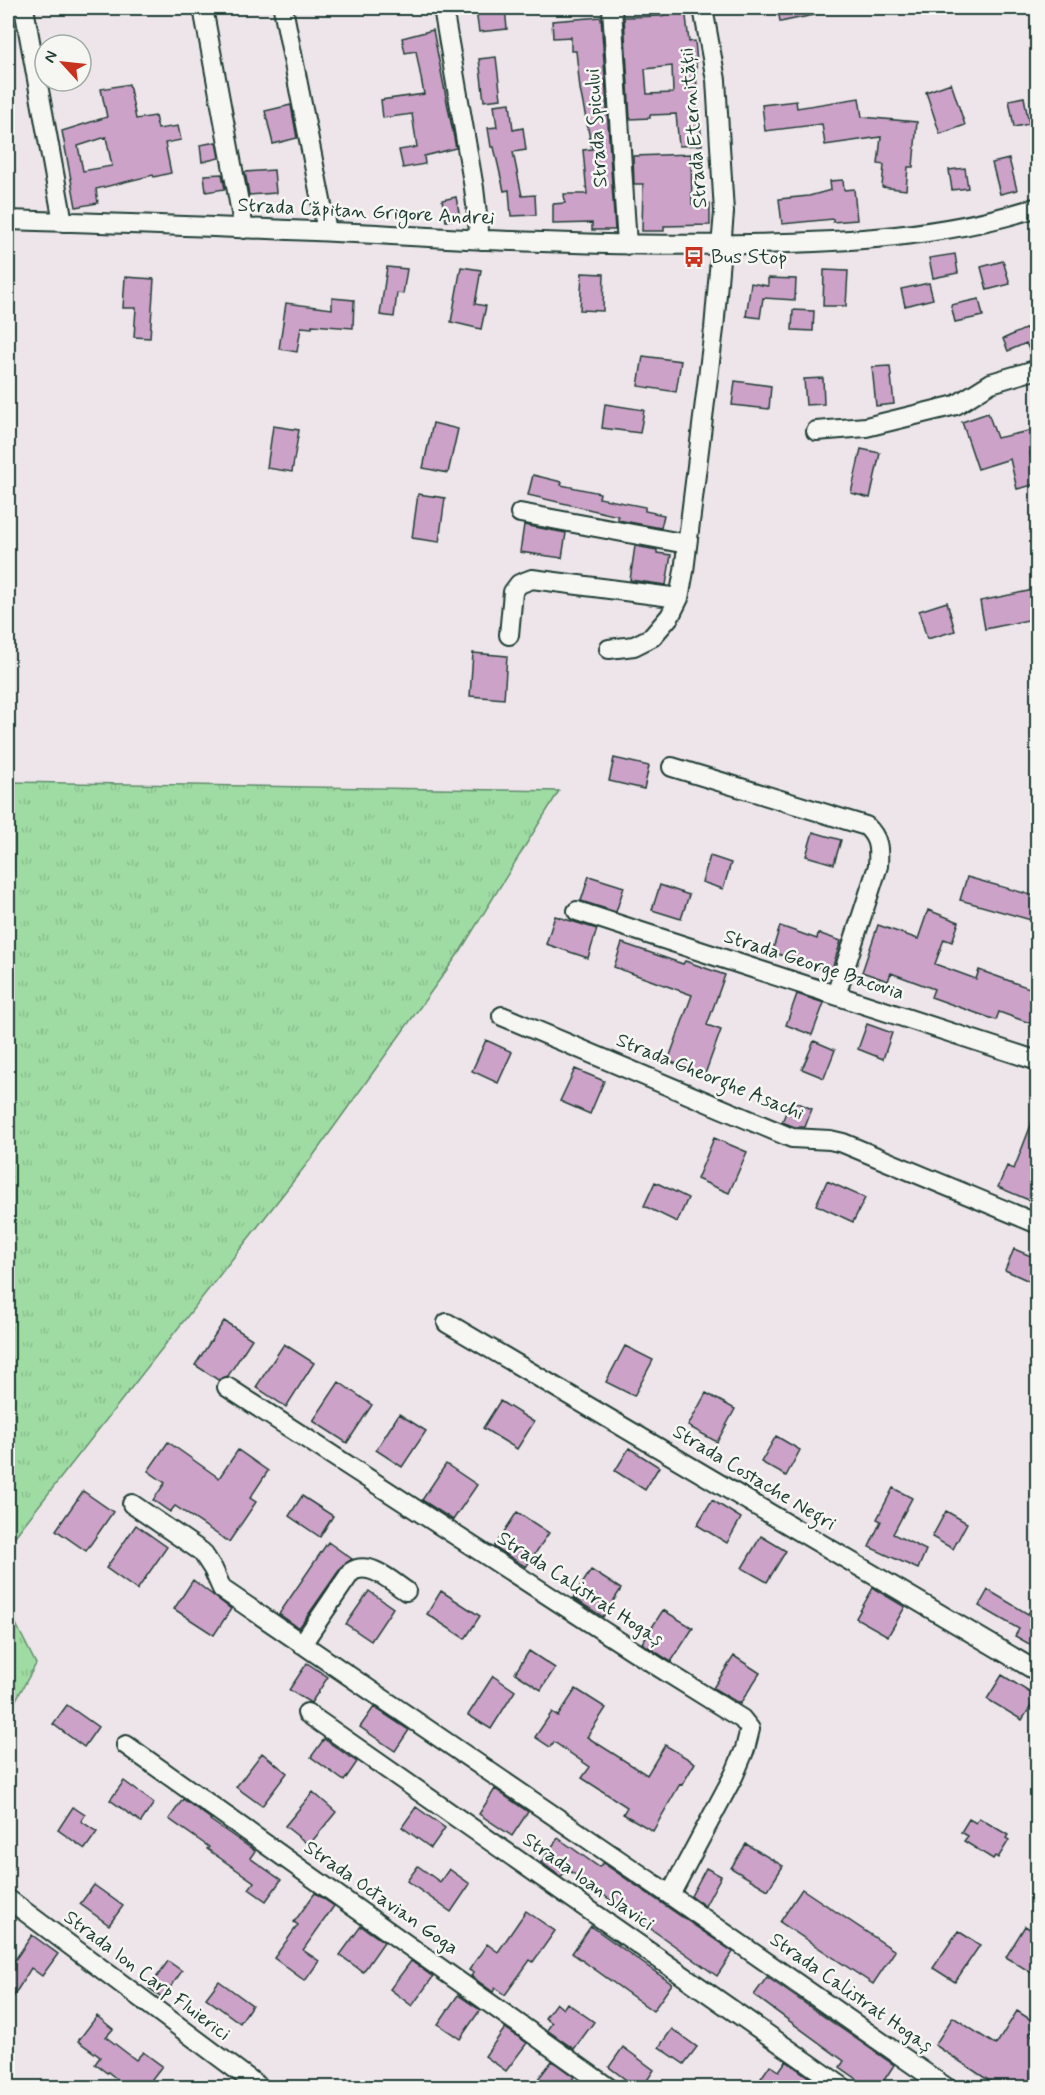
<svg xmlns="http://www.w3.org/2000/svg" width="1045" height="2095" viewBox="0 0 1045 2095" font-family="Mynerve,sans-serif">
	<defs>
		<pattern id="grass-tufts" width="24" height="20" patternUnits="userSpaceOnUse" patternTransform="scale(1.5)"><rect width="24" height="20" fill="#9fdca3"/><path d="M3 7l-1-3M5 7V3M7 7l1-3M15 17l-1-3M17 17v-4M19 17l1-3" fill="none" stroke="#88be8d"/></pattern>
	</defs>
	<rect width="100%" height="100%" fill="#eee5ea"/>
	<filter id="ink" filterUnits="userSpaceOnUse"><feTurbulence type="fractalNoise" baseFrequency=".0167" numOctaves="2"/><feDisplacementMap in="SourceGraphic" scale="12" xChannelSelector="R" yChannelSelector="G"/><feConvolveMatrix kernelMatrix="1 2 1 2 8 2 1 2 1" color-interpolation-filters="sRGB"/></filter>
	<g filter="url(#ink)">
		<!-- grass -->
		<path fill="url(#grass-tufts)" stroke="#5f8c6c" stroke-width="1.5" d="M8,782l551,9 -98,159 -148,206 -305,389z
			M8,1608l28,56 -28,50z"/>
		<!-- building -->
		<path fill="#cca2c8" stroke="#1f3d34" stroke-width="1.5" fill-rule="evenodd" d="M505,8l2,21 -28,3 -3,-21z
			M662,8h23l4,34 6,-1 2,21 -1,1 2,59h2l2,23 -23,1 -3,-32 -26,1v3l-20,1 -6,-102 39,-1zM672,66l1,27 -26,1 -2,-25z
			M778,8h40l1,6 -39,8z
			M601,17l14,213h-23v-7l-39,1v-20l12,-1 -1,-9h23l-4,-44 9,-1 -12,-60 -4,-38h-5v-14l-18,1 -1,-17z
			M433,30l23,118 -32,8 1,8 -22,4 -4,-18 18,-3 -5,-33 -29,4 -2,-18 43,-6 -8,-43 -11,2 -3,-15z
			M496,57l5,42 -17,2 -5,-42z
			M951,83l14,42 -25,9 -14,-42z
			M129,84l7,35 19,-3 3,13 20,-3 3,14 -16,3 6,30 -17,4 -1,-2 -57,14 2,14 -22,4 -14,-76 45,-14 -6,-28zM106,137l6,29 -29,5 -5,-25z
			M1024,97l5,27 -15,3 -5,-27z
			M859,98l3,19 55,5 -4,45h-5l-2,23 -24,-3 2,-22 -6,-1 3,-27 -56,8 -3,-21 -57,7 -3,-26 34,-4 1,7z
			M510,103l3,27 10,-2 3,22 -13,2 9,44 13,-1 1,20 -25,1 -2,-26 -5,1 -10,-44h-3l-3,-19 9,-1 -3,-22z
			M291,105l6,33 -24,6 -8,-33z
			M216,142l3,16 -17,4 -2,-17z
			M691,154l1,50h18v21l-46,1v5h-22l1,-47h-9l-1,-28z
			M1009,159l8,31 -17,4 -8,-31z
			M965,168l3,20 -16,2 -3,-20z
			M274,170l2,23 -27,2 -4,-23z
			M222,174l3,15 -19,3 -2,-17z
			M843,180l1,10 10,-1 3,31 -24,2v-3l-51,5 -3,-25 30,-3 22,-6 -1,-9z
			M456,197l4,21 -14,3 -4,-21z
			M955,254l3,19 -25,5 -4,-20z
			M1003,261l7,23 -23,6 -6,-23z
			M387,267l20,2 -4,25 -6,-1 -3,24 -14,-2z
			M461,267l20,3 -6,34 11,2 -5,23 -30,-7z
			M824,270l24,1 -2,35h-23z
			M582,273l22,1 -1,37 -23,-1z
			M125,277l29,2 -4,59 -16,-1 2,-29h-13z
			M768,278l28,1 -1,21 -32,-2 -3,20 -14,-2 5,-33 17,3z
			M929,283l4,16 -28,7 -4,-17z
			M332,298l22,2 -1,28 -41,-3v3l-11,-1 -4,25 -18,-3 7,-46 46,6z
			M979,299l4,17 -28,6 -4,-17z
			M793,310l21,1 -1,20 -21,-1z
			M1038,323v35l-5,1 -7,-16 -18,8 -5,-12z
			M643,356l38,5 -5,31 -38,-6z
			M890,366l4,38 -18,2 -4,-39z
			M823,378l1,26 -18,1 -2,-26z
			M735,381l36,5 -2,23 -37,-4z
			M605,404l39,6 -4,23 -38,-5z
			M988,413l9,25 41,-9v23l-8,1 7,31 -20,5 -7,-30 -32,10 -16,-47z
			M433,423l25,6 -10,44 -25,-5z
			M273,426l26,4 -7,42 -25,-4z
			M861,449l19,4 -10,45 -19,-5z
			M533,475l29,7 -1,3 39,8 -1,5 46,9v4l19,4 -3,13 -43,-8v-4l-90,-21z
			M418,494l27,4 -6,44 -27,-4z
			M524,525l42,8 -4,25 -42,-6z
			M635,546l22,4v3l14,2 -5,30 -36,-5z
			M1038,589v29l-53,11 -5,-28z
			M947,602l8,29 -28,8 -8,-28z
			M473,653l34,3 -3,43 -34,-3z
			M614,758l35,8 -5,23 -35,-8z
			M813,832l28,8 -7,24 -28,-8z
			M710,856l21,7 -8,26 -21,-7z
			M589,876l35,11 -8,25 -35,-11z
			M967,877l71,20v25l-78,-22z
			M660,885l29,10 -8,24 -29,-9z
			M928,910l31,12 -7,20 -8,-3 -9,25 41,15 3,-9 59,21v35l-39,-14 -3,8 -37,-13 -28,-10 3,-8 -43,-16 -3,8 -26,-9 16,-47 40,14z
			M555,916l42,13 -9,29 -42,-14z
			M780,926l37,13 1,-6 23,8 -10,31 -59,-20z
			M622,943l61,21 2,-3 40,14 -18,50 14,5 -16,44 -37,-13 24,-66 -78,-28z
			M797,994l27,9 -12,32 -26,-10z
			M867,1024l25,9 -9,26 -25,-10z
			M486,1040l26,12 -14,31 -26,-12z
			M814,1041l21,9 -11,28 -22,-9z
			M575,1069l29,12 -14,33 -30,-13z
			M791,1100l21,9 -7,18h-10l-13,-5z
			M1036,1112l2,73 -7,16 -33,-14 9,-21 7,3z
			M714,1138l33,14 -18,41 -32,-14z
			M827,1181l38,17 -12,24 -37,-17z
			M655,1182l33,16 -11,24 -33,-16z
			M1014,1249l24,10v26l-33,-15z
			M224,1321l28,18 -24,37 -10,4 -23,-15z
			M284,1344l30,19 -28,44 -30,-20z
			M625,1346l28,14 -19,36 -28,-14z
			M339,1382l33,23 -25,38 -34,-22z
			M706,1393l29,16 -18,33 -29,-16z
			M500,1401l34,21 -17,27 -34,-21z
			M399,1414l27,17 -24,36 -26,-17z
			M776,1436l24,14 -14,26 -25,-14z
			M168,1442l51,36 19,-28 30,21 -18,27 6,4 -27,40 -54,-36 -5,6 -17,-12 12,-17 -17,-12z
			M629,1448l30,19 -14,23 -30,-19z
			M446,1464l31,21 -24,35 -31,-20z
			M893,1488l19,10 -19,36 33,16 -8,19 -49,-22 12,-26 -4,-2z
			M83,1491l30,21 -27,39 -30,-21z
			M302,1496l31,20 -13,21 -31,-21z
			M712,1500l29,18 -14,25 -30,-18z
			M946,1511l21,12 -14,26 -21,-12z
			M517,1512l32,21 -23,34 -32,-20z
			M136,1525l31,22 -30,43 -31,-22z
			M761,1536l25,15 -19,31 -25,-14z
			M328,1542l24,17 -10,7 -43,62 -20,-14z
			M591,1570l30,19 -18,28 -30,-19z
			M193,1580l38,29 -17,26 -40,-26z
			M873,1588l32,19 -17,29 -32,-18z
			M988,1590l40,24 10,-16v51l-23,-13 4,-7 -40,-23z
			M369,1591l24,17 -22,33 -25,-17z
			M441,1591l39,25 -15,23 -38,-25z
			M663,1610l30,18 -22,34 -29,-19z
			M529,1651l26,17 -14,22 -26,-17z
			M734,1656l26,17 -20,31 -27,-16z
			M307,1663l21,14 -17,26 -22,-13z
			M1002,1675l35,22 -15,23 -35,-21z
			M493,1676l22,15 -24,38 -23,-14z
			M576,1689l30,19 -19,29 60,38 18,-30 30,18 -13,22 -2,-1 -27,47 -30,-17 4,-7 -45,-29 8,-11 -36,-25 -4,5 -15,-10 17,-25 6,4z
			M67,1705l31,22 -14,20 -31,-23z
			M374,1707l35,23 -14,21 -35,-24z
			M324,1739l33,23 -13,19 -33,-24z
			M262,1753l25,20 -25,33 -26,-19z
			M124,1781l30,22 -13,19 -31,-22z
			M495,1789l33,23 -16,24 -33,-22z
			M313,1792l23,20 -27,33 -24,-19z
			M183,1799l28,20 -1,1 45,31 -5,7 31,22 -15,21 -17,-12 5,-7 -47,-33 2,-2 -40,-28z
			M73,1807l12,8 -4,6 16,11 -12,17 -27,-19z
			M416,1807l29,21 -14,20 -29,-21z
			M979,1818l29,17 -2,3 3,2 -11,18 -3,-2 -2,3 -29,-18 4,-5 -7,-4 8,-13 7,4z
			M558,1838l41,29 4,-4 130,89 -16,24 -150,-107 -6,8 -20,-15z
			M746,1844l37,22 -15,24 -37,-22z
			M418,1866l22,16 9,-13 21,15 -19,28 -44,-31z
			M706,1868l15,8 -16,30 -14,-10z
			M94,1885l29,21 -14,19 -29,-21z
			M802,1889l93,62 -22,33 -93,-62z
			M315,1893l19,13 -31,44 16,11 -14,20 -31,-23 24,-33 -4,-3z
			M526,1911l29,20 -22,31 -3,-2 -25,35 -10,-7 -2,4 -22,-16 3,-3 -5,-3 18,-26 11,8z
			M361,1926l23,16 -21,30 -23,-17z
			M591,1926l81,58 -19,27 -81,-58z
			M1025,1926l13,8v43l-32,-20z
			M958,1931l22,14 -25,37 -22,-14z
			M32,1935l26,19 -16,22 -11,-8 -23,37v-35z
			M168,1961l14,10 -19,27 -14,-10z
			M411,1961l22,16 -21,29 -22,-17z
			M767,1977l127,88 -15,23h-9l-30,-21 4,-6 -90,-66z
			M219,1981l33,24 -12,18 -34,-25z
			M458,1995l22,15 -20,29 -22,-15z
			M556,2003l7,6 4,-6 27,19 -20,27 -27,-19 5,-7 -7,-5z
			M1017,2011l19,12 -6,11 8,5v49h-38l-65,-43 18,-28 43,28z
			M97,2016l16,13 -7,8 30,23 7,-8 19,14 -17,22h-17l-20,-16 -1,1 -12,-9 5,-7 -22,-16z
			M505,2028l22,15 -21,28 -21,-15z
			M672,2029l25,18 -13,17 -25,-17z
			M623,2047l31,23 -12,18h-5l-28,-21z
			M552,2061l22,16 -8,11h-35z
			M786,2061l25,18 -6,9h-31l-13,-10 9,-13 9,6z"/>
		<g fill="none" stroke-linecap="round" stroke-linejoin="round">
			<defs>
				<path id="minor" d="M24,8l39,214
					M203,8l41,221
					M283,8l44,223
					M443,8l31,180 6,52
					M612,8l15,237
					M8,220c128,4 256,8 384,15 119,7 238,12 358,9 97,-2 195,-7 288,-37
					M816,431l50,-4 90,-22 35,-22 47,-14
					M520,513l167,31
					M509,635l4,-43 6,-8 13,-5 147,19
					M609,649l25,-3 18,-9 18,-21 9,-18 5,-27 30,-242 10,-117 -8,-132 -13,-72
					M672,767l194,59c13,12 13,22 12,40l-42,129
					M577,911l461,150
					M502,1016l290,122 38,2 13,3 195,81
					M447,1323l591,349
					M227,1387l430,279 85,53 8,10 -5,20 -11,26 -64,120
					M132,1504l70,48 11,17 9,20 448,306 277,193
					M302,1644l49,-72c18,-12 40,9 55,19
					M307,1713l537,375
					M126,1745l483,343
					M8,1899l253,189"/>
			</defs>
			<!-- minor casing -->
			<use href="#minor" stroke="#1f3d34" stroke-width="22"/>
			<!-- minor -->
			<use href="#minor" stroke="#f6f6f2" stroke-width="18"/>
		</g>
	</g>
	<!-- icons -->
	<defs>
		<symbol id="bus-bare" viewBox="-9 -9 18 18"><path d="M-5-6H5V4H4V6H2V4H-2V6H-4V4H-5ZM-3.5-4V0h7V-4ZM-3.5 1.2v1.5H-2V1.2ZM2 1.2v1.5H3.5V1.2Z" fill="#c8321e" stroke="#f6f6f2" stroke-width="2.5" paint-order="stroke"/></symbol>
	</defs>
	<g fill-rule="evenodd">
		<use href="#bus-bare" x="679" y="242" width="30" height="30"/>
	</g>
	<g text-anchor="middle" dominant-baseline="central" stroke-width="5" stroke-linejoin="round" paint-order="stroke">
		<!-- street labels -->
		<g font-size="20" fill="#1f3d34" stroke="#f6f6f2">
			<text transform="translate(597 128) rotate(-94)">Strada Spicului</text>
			<text transform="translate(694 128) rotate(-95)">Strada Eternității</text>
			<text transform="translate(366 212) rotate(3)">Strada Căpitan Grigore Andrei</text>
			<text transform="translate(814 965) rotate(18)">Strada George Bacovia</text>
			<text transform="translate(710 1077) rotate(22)">Strada Gheorghe Asachi</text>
			<text transform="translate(754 1478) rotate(31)">Strada Costache Negri</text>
			<text transform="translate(580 1589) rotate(33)">Strada Calistrat Hogaș</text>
			<text transform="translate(588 1882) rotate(35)">Strada Ioan Slavici</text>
			<text transform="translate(381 1898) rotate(35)">Strada Octavian Goga</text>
			<text transform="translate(147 1976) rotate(37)">Strada Ion Carp Fluierici</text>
			<text transform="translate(851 1993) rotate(35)">Strada Calistrat Hogaș</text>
		</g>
		<!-- poi labels -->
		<g font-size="20" fill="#1f3d34" stroke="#f6f6f2" text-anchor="start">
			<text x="711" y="257">Bus Stop</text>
		</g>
	</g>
	<!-- margin -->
	<rect width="1045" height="2095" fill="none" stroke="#f6f6f2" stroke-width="30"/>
	<rect x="15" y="15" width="1015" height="2065" fill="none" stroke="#1f3d34" stroke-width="2" filter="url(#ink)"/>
	<!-- north arrow -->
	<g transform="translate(63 63) rotate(297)"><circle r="28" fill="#f6f6f2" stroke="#a0aca6" stroke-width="1.5"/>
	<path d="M0-4.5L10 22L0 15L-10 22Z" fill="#c8321e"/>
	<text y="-9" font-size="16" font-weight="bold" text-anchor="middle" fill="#1f3d34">N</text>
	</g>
</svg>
